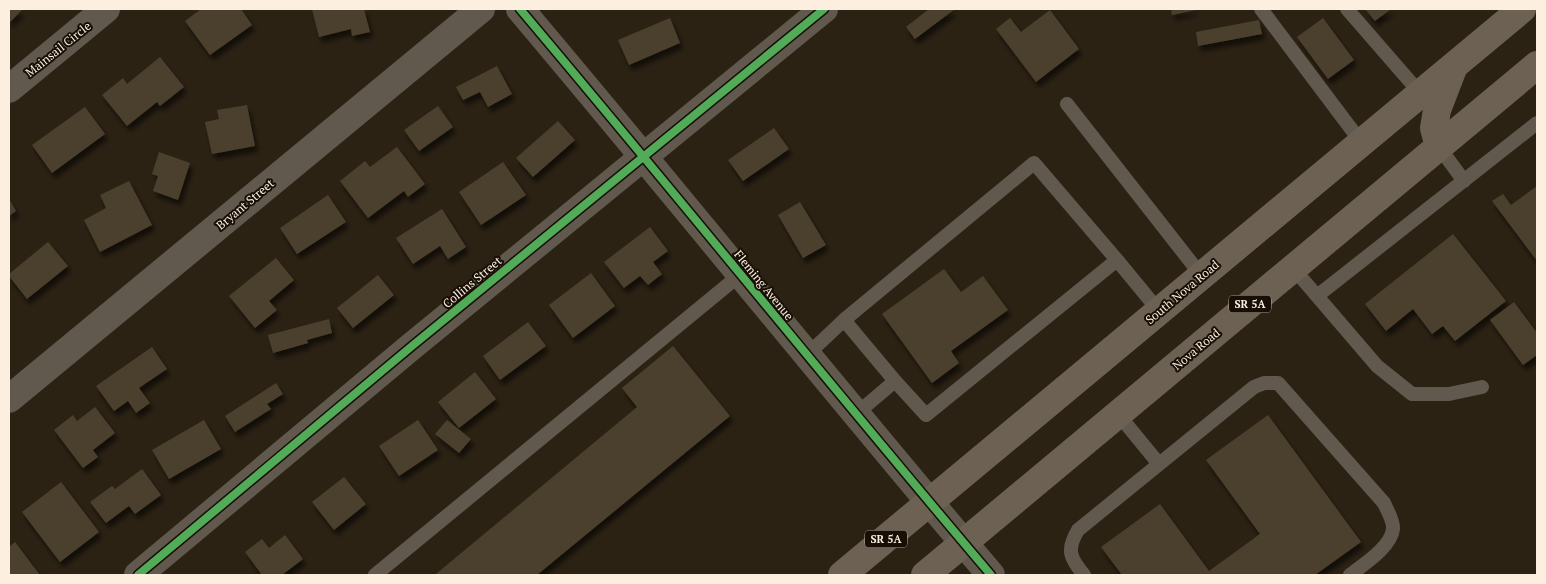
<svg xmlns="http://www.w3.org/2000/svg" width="1546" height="584" viewBox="0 0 1546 584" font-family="'PT Serif',serif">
	<defs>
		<filter id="shadow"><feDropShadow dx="3" dy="5.5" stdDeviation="2.5" flood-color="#0009"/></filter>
	</defs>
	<rect width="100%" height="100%" fill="#2c2214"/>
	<!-- building -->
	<path fill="#4c402d" filter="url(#shadow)" d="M9,9l13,1 -13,13z
		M201,9h40l11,16 -42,30 -25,-34z
		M312,9h52l6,23 -18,4 -1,-7 -32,8z
		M929,9h26l-40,30 -9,-12z
		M1171,9h25v1l-24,5z
		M1365,9h26l-16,12z
		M1050,10l29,39 -43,33 -40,-53 14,-11 11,14z
		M670,18l10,25 -51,22 -11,-25z
		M1323,18l31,42 -26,19 -31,-42z
		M1259,20l3,14 -64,12 -2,-14z
		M160,57l24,30 -24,19 -3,-4 -30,24 -25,-31 21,-17 4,6z
		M497,66l15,28 -24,13 -8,-15 -17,8 -7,-13z
		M247,105l8,41 -43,8 -7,-32 14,-3 -2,-9z
		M438,106l15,21 -34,24 -15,-21z
		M85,107l20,27 -53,39 -20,-28z
		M558,121l17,19 -42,37 -17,-19z
		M774,128l15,21 -46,32 -15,-21z
		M397,147l28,37 -17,13 -4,-6 -36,27 -28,-37 25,-20 5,6z
		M159,152l31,11 -12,37 -25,-9 5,-15 -6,-2z
		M503,162l23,33 -45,30 -22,-33z
		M129,181l23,44 -52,27 -16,-32 22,-12 -6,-13z
		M1537,186v75l-45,-60 11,-7 8,11z
		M328,195l18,27 -49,32 -17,-26z
		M9,199l7,12 -7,5z
		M800,202l26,43 -23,13 -25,-43z
		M442,209l24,38 -18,12 -8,-13 -27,18 -17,-26z
		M650,227l18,24 -15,11 9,12 -14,11 -8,-9 -16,12 -20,-26z
		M1453,234l53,67 -51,40 -12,-15 -11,8 -19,-25 -27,22 -21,-27z
		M48,242l20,24 -41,33 -18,-23v-2z
		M276,258l18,22 -25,21 8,9 -22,18 -26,-32z
		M944,269l17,23 22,-16 25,34 -57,41 8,12 -27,20 -50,-69z
		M591,273l24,33 -42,32 -24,-33z
		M378,275l16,20 -41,33 -16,-20z
		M1514,302l23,31v22l-14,10 -33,-45z
		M329,319l3,14 -25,7 1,3 -35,10 -5,-18z
		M528,322l18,24 -46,34 -17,-24z
		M673,346l57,70 -193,159h-100l-1,-1 201,-167 -15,-19z
		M152,347l15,22 -28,19 11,15 -14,10 -8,-12 -14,10 -18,-25z
		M475,372l21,27 -37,29 -21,-26z
		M276,383l7,11 -16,10 4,5 -36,23 -10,-16z
		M95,407l20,26 -22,17 5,7 -15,11 -29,-38 19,-15 4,6z
		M1268,415l93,127 -46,33h-193l-21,-28 59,-43 49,67 51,-37 -54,-74z
		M204,420l17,29 -52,30 -17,-29z
		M418,420l20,30 -39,26 -20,-30z
		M447,420l24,19 -12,14 -24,-19z
		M142,469l19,26 -26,19 -6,-8 -23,17 -16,-21 22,-16 3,3z
		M344,477l22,27 -32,26 -22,-28z
		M61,482l38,50 -39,30 -38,-50z
		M285,535l18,24 -21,16h-20l-17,-23 17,-13 7,9z
		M15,542l25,33h-31v-28z"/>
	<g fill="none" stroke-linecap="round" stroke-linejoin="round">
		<!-- service -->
		<path stroke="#61594e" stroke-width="14" d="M1261,9l100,133
			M1347,9l73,84
			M1067,104l134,171
			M1439,147l25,34
			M1293,268l84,98 35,28h37l33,-7
			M1317,296l220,-173
			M844,320l190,-157 83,97
			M807,355l37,-35 51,61
			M1118,414l41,50
			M855,415l40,-34 31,34 191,-155 42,51
			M375,575l366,-301
			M1084,575c-14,-17 -18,-25 -6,-45l176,-143 10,-4h14l106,120c3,7 10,18 9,26 -2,18 -29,35 -43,46"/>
		<!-- minor -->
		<path stroke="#61594e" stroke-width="28" d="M9,89l97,-80
			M9,399l472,-390
			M138,575l274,-229 412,-337"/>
		<!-- tertiary -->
		<path stroke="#61594e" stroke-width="28" d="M520,9c158,187 312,379 471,566"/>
		<!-- primary -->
		<path stroke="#6c6153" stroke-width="28" d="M1439,147l-5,-19 3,-18 17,-44
			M842,575l680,-566
			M925,575l612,-510"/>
		<defs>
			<path id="cycleway" d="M520,9c158,187 312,379 471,566
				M138,575l274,-229 412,-337"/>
		</defs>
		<!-- cycleway casing -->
		<use href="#cycleway" stroke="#170e05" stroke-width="11"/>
		<!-- cycleway -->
		<use href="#cycleway" stroke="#51ab58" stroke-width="8"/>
	</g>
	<g text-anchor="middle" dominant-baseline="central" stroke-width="4" stroke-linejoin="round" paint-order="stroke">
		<!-- shield labels -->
		<g fill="#170e05" stroke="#b7ac9e" stroke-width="1">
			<rect x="1229" y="295.5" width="42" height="17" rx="4"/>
			<rect x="865" y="530.5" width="42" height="17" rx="4"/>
		</g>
		<g font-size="11" font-weight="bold" fill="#fcefe0">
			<text x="1250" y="304">SR 5A</text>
			<text x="886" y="539">SR 5A</text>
		</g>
		<!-- street labels -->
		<g font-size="12" fill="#fcefe0" stroke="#170e05">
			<text transform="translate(58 49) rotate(-39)">Mainsail Circle</text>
			<text transform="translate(245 204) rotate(-40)">Bryant Street</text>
			<text transform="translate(472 282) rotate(-40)">Collins Street</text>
			<text transform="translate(764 285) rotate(51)">Fleming Avenue</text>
			<text transform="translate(1182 292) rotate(-40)">South Nova Road</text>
			<text transform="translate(1196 349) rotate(-40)">Nova Road</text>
		</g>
	</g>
	<!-- border -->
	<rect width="1546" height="584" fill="none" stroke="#fcefe0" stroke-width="20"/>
</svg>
